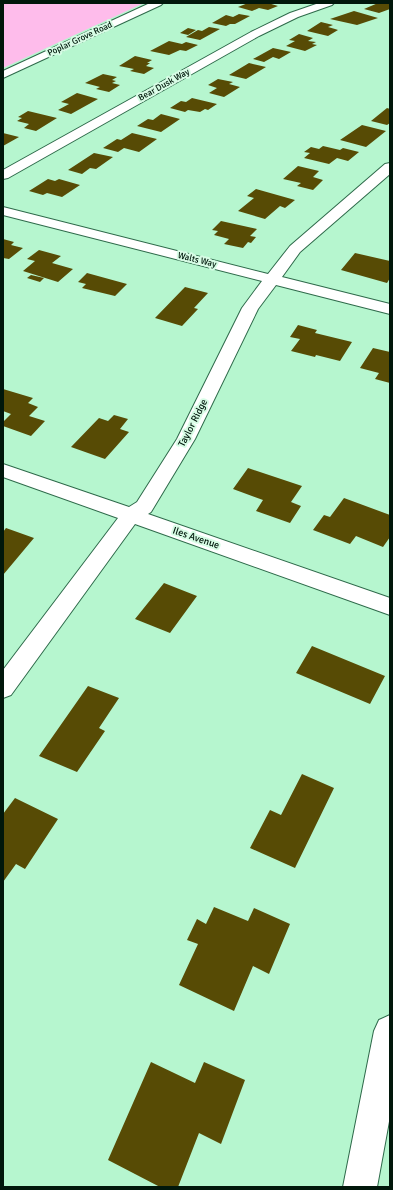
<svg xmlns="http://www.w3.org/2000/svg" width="393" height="1190" viewBox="0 0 393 1190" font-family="Signika,sans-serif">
	<rect width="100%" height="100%" fill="#b6f6cf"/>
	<!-- green -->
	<path fill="#febceb" d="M3,3h141l-141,65z"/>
	<!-- building -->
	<path fill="#574b05" d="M248,3h20l10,3 -10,4 -9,-2 -7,3 -14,-4z
		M378,3h12v6l-11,4 -15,-4z
		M354,11l24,7 -21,7 -27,-6z
		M239,14l11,2 -15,8h-5l-4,2 -14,-3 14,-8 7,2z
		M321,22l12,3 -5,2 7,2 -4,2 4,-2 3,1 -10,6 -21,-5z
		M209,27l11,2 -20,11 -14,-3 12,-7 4,1z
		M188,28l8,2 -8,5 -8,-2z
		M299,34l14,4 -5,3 8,1 -4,2 5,1 -12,6 -19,-5 9,-5 -6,-1z
		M169,41l13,3 4,-2 12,3 -12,6 -6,-1 -11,5 -19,-4z
		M273,48l18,4 -12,7 -6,-2 -9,5 -11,-3z
		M135,56l17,4 -5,3h3l-4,3 8,2 -10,6 -14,-3 4,-2 -15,-3z
		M249,63l17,4 -20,12 -17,-4z
		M103,74l14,3 -5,3 4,1 -4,2 8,2 -11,7 -13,-3 4,-2 -15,-4z
		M218,79l15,3 -4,2 11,3 -16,10 -15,-4 8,-5 -9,-3z
		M77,93l21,6 -27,15 -13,-4 11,-6 -8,-2z
		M192,98l25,6 -9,6 -3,-1 -5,3 -12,-2 -3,2 -15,-4 11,-7 5,1z
		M387,108l3,1v14l-3,2 -16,-4z
		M28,111l29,7 -21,13 -12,-3 5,-4 -12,-3 5,-3 -4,-1z
		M161,114l19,5 -19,13 -24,-6 11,-7 5,1z
		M362,125l24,6 -20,16 -26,-7z
		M3,133l16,4 -16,9z
		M132,133l25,6 -18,13 -15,-4 -6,4 -15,-4 14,-9 4,1z
		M323,146l17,4 3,-2 16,4 -11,9 -11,-3 -8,6 -25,-6 6,-5 -6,-1 7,-5 8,2z
		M94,153l19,4 -17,12 -6,-1 -8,6 -14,-4z
		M298,166l21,5 -6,6 10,3 -10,10 -16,-4 4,-3 -18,-4z
		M48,179l7,2 4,-2 21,6 -18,12 -15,-4 -4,2 -14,-4z
		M256,189l39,11 -10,8 -5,-2 -15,13 -27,-8 16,-13 -7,-2z
		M221,221l36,8 -7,7 6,1 -5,6 -3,-1 -5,6 -19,-4 5,-5 -15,-4 4,-4 -6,-1z
		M3,239l11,3 -3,3 12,3 -14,11 -6,-1z
		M39,250l22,6 -9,7 21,6 -15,13 -35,-11 12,-10 -8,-2z
		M355,253l35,8v17l-3,5 -46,-13z
		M87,273l40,11 -12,12 -33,-8 4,-4 -8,-2z
		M31,275l13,3 -4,4 -13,-4z
		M185,287l23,6 -14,15 4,1 -16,17 -27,-8z
		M298,325l19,5 -2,3 37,9 -12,19 -24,-6 -1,2 -24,-6 9,-12 -10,-2z
		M373,348l17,4v31l-15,-4 4,-6 -19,-5z
		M3,389l30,9 -5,5 10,4 -9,9 16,5 -14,15 -28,-10v-4l8,-8 -8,-3z
		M114,415l14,4 -8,10 9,3 -24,27 -34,-12 28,-29 9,3z
		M248,468l54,18 -11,16 10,4 -11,17 -34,-12 7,-11 -30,-11z
		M344,498l46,17v22l-7,10 -27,-11 -6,8 -37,-14 11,-15 6,2z
		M6,528l28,10 -31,37v-43z
		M164,583l33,13 -27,37 -35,-14z
		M312,646l73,30 -15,28 -74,-31z
		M88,686l31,12 -20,30 6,3 -28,41 -38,-16z
		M302,774l32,14 -39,80 -45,-20 20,-38 11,5z
		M15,798l43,21 -33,50 -9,-5 -13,18v-68z
		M214,907l34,14 6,-13 36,16 -21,50 -16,-8 -19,45 -55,-26 19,-41 -11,-4 10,-21 9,5z
		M151,1062l44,21 9,-21 41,18 -24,64 -22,-11 -21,54h-18l-52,-27z"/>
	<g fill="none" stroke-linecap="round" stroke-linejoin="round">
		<defs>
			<path id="minor" d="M319,3h15l-2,2 -34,12 -39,19 -251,142 -5,1v-9l248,-138 39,-19z
				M390,163v11l-90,78 -18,25 108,27v10l-114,-29 -18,24 -63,130 -44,73 -3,2 242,84v17l-255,-91 -124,171 -8,3v-28l115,-152 -115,-41v-13l126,43 8,-5 40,-63 65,-131 20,-27 -259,-66v-8l265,67 22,-28 95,-82z
				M390,1015v101l-13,71h-34l31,-156 5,-11z"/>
			<path id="major" d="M150,3h13l-2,2 -158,73v-7z"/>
		</defs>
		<!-- minor casing -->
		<use href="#minor" stroke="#2e6a4a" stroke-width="2"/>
		<!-- major casing -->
		<use href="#major" stroke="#2e6a4a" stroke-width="2"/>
		<!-- minor -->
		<use href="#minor" fill="#fff" fill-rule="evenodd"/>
		<!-- major -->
		<use href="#major" fill="#fff" fill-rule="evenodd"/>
	</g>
	<g text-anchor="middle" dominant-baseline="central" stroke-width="4" stroke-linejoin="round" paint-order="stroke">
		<!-- far-street labels -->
		<g font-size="9" fill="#01170b" stroke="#d7fce5">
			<text transform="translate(80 39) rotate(-25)">Poplar Grove Road</text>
			<text transform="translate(164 85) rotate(-29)">Bear Dusk Way</text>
			<text transform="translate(197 260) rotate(14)">Walts Way</text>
		</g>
		<!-- street labels -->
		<g font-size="10" fill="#01170b" stroke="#d7fce5">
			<text transform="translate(193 423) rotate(-63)">Taylor Ridge</text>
			<text transform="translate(196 538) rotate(19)">Iles Avenue</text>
		</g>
	</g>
	<!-- border -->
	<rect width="393" height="1190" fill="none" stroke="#01170b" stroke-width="8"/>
</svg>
